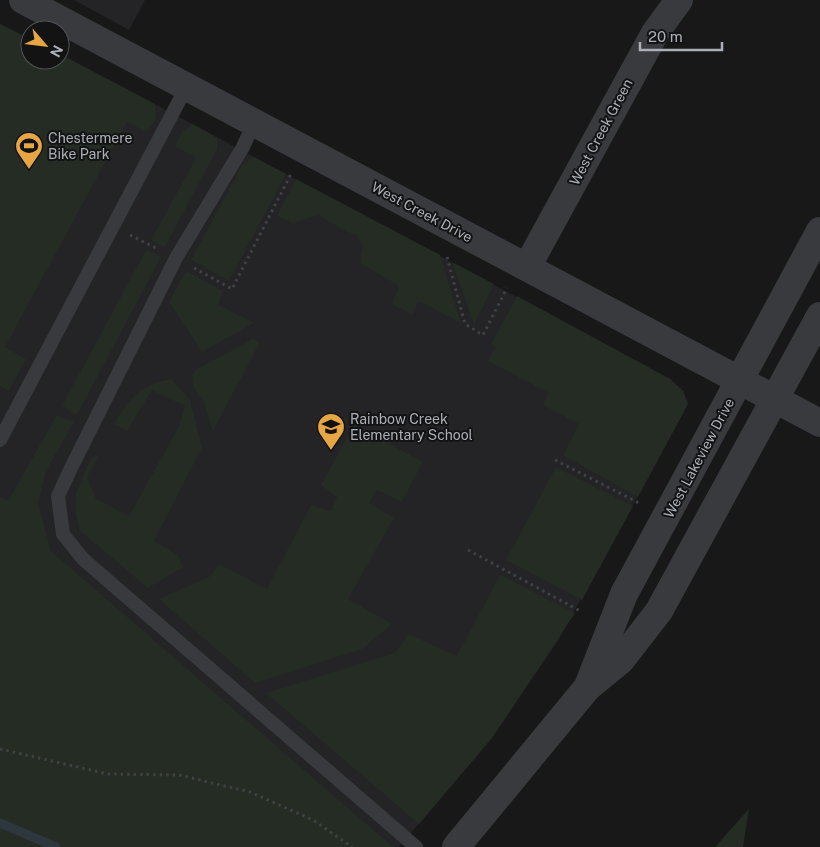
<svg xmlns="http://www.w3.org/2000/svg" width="820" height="847" viewBox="0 0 820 847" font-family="'Public Sans',sans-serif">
	<rect width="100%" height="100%" fill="#181819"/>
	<!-- built -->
	<path fill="#242426" d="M74,0h71l-16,30z
		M106,78l564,301 13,12 5,13 -129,235 -67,99 -93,109h-37l-362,-105v-479z"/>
	<!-- green -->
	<path fill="#242c24" d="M0,24l30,15v21h30v-6l95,50 1,16 -10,12 -19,-10 -122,225 21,12 -17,32 -9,-5z
		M193,124l24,14v11l-52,98 -14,-7 45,-82 -21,-12 7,-15z
		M254,157l32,17 -57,107 -38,-21 52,-96z
		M296,179l144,76 21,68 -42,-22 -7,13 -20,-10 7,-18 -39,-23 3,-17 -8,-12 -8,-2 -29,-17 -25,8 -16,-7z
		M146,250l15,7 -84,158 -15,-9z
		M452,262l42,22 -20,40z
		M186,271l37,20 -5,14 36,18 -52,29 -33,-50z
		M517,296l153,83 13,12 5,13 -50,93 -75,-42 16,-31 -36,-19 6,-12 -61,-32 8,-14 -5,-3z
		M253,339l7,3 -47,89 -9,-28 -11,-16 -1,-12 5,-6z
		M171,379l19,21 12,48 -48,93 25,15 4,11 -35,21 -69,-58 -3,-16v-21l15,-35 8,-3 -12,22 9,22 33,17 50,-90 6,-20 -33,-16 -25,41 -13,-7c16,-27 26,-39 57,-45z
		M57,415l17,7 -28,49 -8,32 13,48 342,296h-393v-350l8,4z
		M354,425l69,37 -21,40 -25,-12 -8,13 25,15 -46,81 44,25 -30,25 -107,34 -96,-84 50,-22 10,-13 48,25 44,-84 20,6 6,-14 -16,-12z
		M556,467l77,39 -51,94 -76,-40z
		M500,575l75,38 -83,125 -73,86 -153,-131 129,-40 13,-19 49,22z
		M749,809l-6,38h-28z"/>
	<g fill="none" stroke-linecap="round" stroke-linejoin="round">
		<!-- stream -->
		<path stroke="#2e373d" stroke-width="9" d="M0,823l56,24"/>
		<!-- path -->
		<path stroke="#3f4145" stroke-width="3" stroke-dasharray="2.5 4" stroke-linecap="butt" d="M130,235l28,14
			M447,257l18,67 18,11 24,-47
			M194,268l38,21 59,-115
			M555,460l86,44
			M468,550l114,62
			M0,749l108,25 71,1 71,17 63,28 39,27"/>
		<!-- service -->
		<path stroke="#393a3e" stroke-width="14" d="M254,123l-11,24 -67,111 -103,206 -15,32 5,38 20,25 333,288
			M0,440l187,-354"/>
		<!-- minor -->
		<path stroke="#393a3e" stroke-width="28" d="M23,0l797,423
			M527,267l128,-234 24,-33"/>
		<!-- tertiary -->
		<path stroke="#393a3e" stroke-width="28" d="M588,686l36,-92 196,-363
			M456,847l131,-159 34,-28 38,-49 161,-295"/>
	</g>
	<!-- icons -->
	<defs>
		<symbol id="stadium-pin" viewBox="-11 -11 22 30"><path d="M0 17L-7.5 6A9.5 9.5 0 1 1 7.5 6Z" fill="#e6a643" stroke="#131314"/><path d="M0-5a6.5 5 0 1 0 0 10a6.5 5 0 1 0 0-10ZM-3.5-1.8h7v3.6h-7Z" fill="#111"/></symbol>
		<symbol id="school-pin" viewBox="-11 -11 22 30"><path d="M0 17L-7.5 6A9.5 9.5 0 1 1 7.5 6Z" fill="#e6a643" stroke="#131314"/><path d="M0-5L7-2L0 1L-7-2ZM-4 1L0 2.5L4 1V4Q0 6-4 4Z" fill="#111"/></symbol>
	</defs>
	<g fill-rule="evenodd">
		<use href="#stadium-pin" x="13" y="130" width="32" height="43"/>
		<use href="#school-pin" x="315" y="411" width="32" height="43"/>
	</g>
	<g text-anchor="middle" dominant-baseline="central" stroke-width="4" stroke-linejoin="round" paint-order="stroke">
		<!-- street labels -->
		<g font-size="14" fill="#abb0b8" stroke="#131314">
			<text transform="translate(601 132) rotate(-62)">West Creek Green</text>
			<text transform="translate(422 212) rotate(28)">West Creek Drive</text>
			<text transform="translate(699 458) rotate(-62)">West Lakeview Drive</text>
		</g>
		<!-- poi labels -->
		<g font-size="14" fill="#abb0b8" stroke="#131314" text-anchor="start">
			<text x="48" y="138">Chestermere<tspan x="48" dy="16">Bike Park</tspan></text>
			<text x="350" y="419">Rainbow Creek<tspan x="350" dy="16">Elementary School</tspan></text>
		</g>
	</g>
	<!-- north arrow -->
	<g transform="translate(45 45) rotate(118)"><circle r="24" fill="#131314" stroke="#505256"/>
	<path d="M0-4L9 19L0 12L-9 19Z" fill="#e6a643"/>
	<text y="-8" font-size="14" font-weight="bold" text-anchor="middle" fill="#abb0b8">N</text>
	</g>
	<!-- scale -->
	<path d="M640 42v8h82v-8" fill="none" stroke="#abb0b8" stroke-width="2.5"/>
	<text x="648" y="42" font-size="15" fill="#abb0b8" stroke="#131314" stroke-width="4" paint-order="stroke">20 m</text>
</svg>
